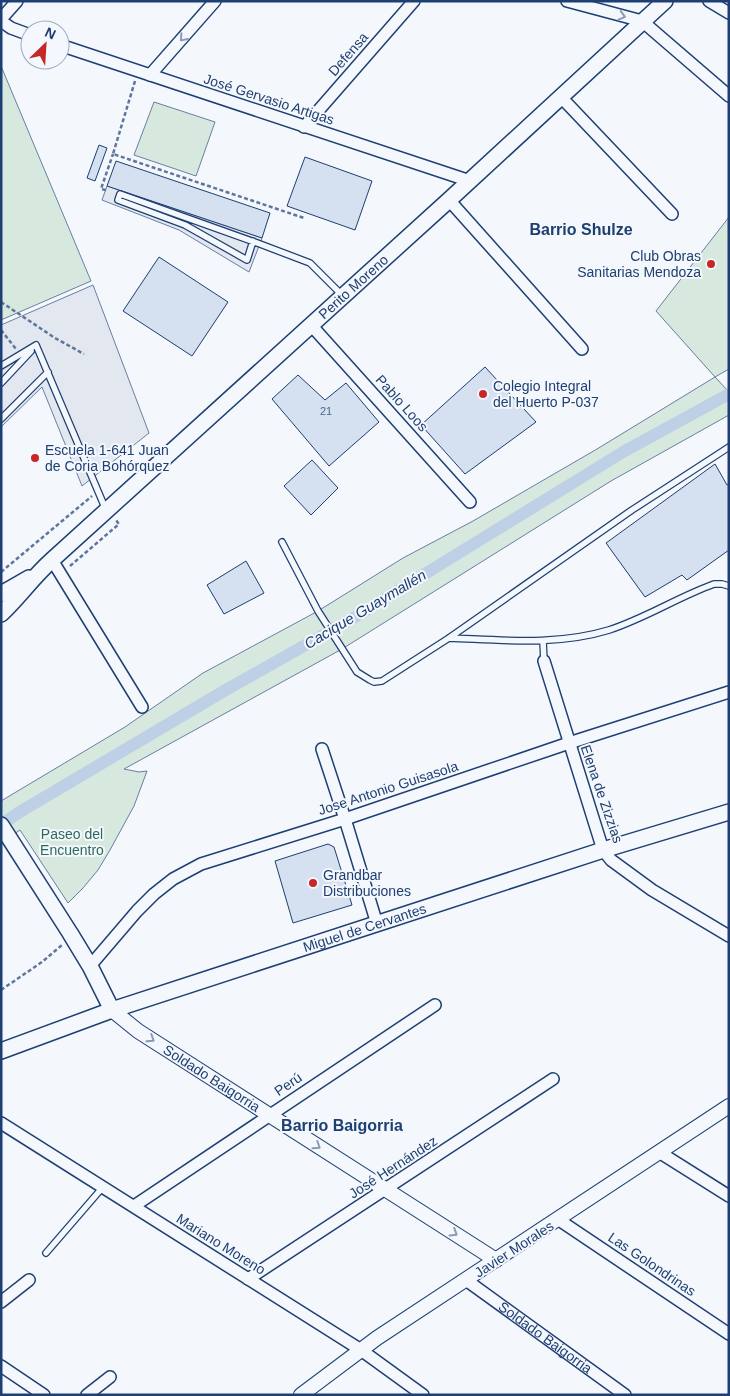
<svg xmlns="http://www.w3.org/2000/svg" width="730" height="1396" viewBox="0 0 730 1396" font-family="Helvetica,sans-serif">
	<rect width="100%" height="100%" fill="#f4f7fb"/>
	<!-- green -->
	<path fill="#d7e8df" stroke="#687fa3" d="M1,66l90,215 -90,39z
		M154,102l61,20 -19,54 -62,-21z
		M729,217v152l-14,8 14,15v23l-118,66 -269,168 -218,120 15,3 8,-1 -13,35 -24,44 -12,20 -15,18 -15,15 -48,-73 -19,13v-42l124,-74 78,-54 115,-62 85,-53 70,-37 124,-72 118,-72 -59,-66z"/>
	<!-- parking -->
	<path fill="#e3e8f0" stroke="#687fa3" d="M107,186l155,52 -13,34 -70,-42 -77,-30z
		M93,285l56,148 -67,53 -40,-99 -41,40v-102z"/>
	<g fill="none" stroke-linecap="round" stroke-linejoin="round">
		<!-- canal -->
		<path stroke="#bed0e5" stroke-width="12" d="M1,825l17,-12 206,-122 131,-74 268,-165 106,-58"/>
	</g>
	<!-- building -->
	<path fill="#d5e0f0" stroke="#1d3f73" d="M99,145l8,3 -12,33 -8,-3z
		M305,157l67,24 -17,49 -68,-24z
		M116,161l154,52 -8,25 -155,-52z
		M159,257l69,45 -36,54 -69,-45z
		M485,367l51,55 -71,52 -44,-49z
		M298,375l27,25 21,-17 33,39 -50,44 -57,-67z
		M312,460l26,28 -27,27 -27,-29z
		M715,464l12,21 2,-1v66l-42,30 -5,-5 -37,22 -39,-54z
		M246,561l18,32 -40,21 -17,-29z
		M328,844l6,3 18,58 -59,18 -18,-62z"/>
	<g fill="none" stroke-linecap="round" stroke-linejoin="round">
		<defs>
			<path id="service" d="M253,241l-6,19 -62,-35 -67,-25 2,-6 140,50 50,19 32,32
				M1,366l35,-21 70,165
				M1,383l30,-32
				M1,419l47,-47
				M282,542l36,69 39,61 13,8 4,2 8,-1 67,-43 183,-128 97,-63
				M449,638c53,2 108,8 160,-8 37,-12 69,-33 105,-46h8l7,2
				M543,641l1,20
				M46,1253l57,-66"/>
			<g id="minor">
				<path d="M567,1l75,20 87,75"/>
				<path d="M709,1l20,12"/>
				<path d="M1,19l16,-18"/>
				<path d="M1,21l10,7 19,7"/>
				<path d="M60,45l410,136"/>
				<path d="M150,75l65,-74"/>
				<path d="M561,97l111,117"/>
				<path d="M304,127l110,-126"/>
				<path d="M449,200l133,149"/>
				<path d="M311,325l159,177"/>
				<path d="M52,560l90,147"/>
				<path d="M544,661l59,189 8,10 41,30 77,46"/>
				<path d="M322,749l23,70 32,105"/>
				<path d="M90,966l47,-55 17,-17 19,-15 28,-15 144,-45 224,-76 160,-51"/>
				<path d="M1,1123l360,227 62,45"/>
				<path d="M659,1152l70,44"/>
				<path d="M134,1206l301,-201"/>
				<path d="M559,1220l170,114"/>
				<path d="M248,1279l305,-200"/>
				<path id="s1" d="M466,1280l159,115"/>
				<path d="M1,1302l28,-22"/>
				<path d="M1,1366l43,29"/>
				<path d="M87,1395l23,-18"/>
			</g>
			<g id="tertiary">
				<path id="s2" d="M112,1010l26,21 358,229"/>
				<path d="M301,1395l76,-57 352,-232"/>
			</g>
			<g id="secondary">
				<path d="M1,594l28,-16"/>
				<path id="s3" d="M1,614c18,-17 32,-37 51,-54l397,-360 216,-199"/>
				<path d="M1,825l69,108 20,33 22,44"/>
				<path id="s4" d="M1,1051l111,-41 491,-160 126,-38"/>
			</g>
		</defs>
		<!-- service casing -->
		<use href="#service" stroke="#1d3f73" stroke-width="8"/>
		<!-- minor casing -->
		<use href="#minor" stroke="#1d3f73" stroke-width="14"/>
		<!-- tertiary casing -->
		<use href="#tertiary" stroke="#1d3f73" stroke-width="16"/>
		<!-- secondary casing -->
		<use href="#secondary" stroke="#1d3f73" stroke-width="18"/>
		<!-- path -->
		<path stroke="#5e769c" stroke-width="2.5" stroke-dasharray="4 2.5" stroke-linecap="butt" d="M135,81l-22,73 191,64
			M106,190l-5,-1 12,-35
			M1,302l54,36 29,16
			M1,330l15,19
			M70,566l49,-42 -3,-4
			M1,572l91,-76
			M1,990l41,-28 20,-17"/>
		<!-- service -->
		<use href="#service" stroke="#f4f7fb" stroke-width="5.5"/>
		<!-- minor -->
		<use href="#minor" stroke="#f4f7fb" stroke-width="11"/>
		<!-- tertiary -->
		<use href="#tertiary" stroke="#f4f7fb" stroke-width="14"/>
		<!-- secondary -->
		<use href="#secondary" stroke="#f4f7fb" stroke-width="15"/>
	</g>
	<!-- one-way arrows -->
	<defs><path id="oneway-chevron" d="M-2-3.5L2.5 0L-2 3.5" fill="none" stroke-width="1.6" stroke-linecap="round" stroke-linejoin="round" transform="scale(1.25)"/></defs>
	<g stroke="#889bb7">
		<use href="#oneway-chevron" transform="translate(622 16) rotate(15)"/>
		<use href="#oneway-chevron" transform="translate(183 38) rotate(131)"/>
		<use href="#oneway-chevron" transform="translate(151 1039) rotate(33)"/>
		<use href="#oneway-chevron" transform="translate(317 1146) rotate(33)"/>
		<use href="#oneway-chevron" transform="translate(454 1233) rotate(32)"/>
	</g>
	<!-- markers -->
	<g fill="#c62828" stroke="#f4f7fb" stroke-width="2">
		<circle cx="711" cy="264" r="5"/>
		<circle cx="483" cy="394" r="5"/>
		<circle cx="35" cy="458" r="5"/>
		<circle cx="313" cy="883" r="5"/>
	</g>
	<g text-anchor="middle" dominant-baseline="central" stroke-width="4" stroke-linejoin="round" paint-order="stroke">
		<!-- number labels -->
		<g font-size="11" fill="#4b6792">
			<text x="326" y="411">21</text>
		</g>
		<!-- street labels -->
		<g font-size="14" fill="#1d3f73" stroke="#f4f7fb">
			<text transform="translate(348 54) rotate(-49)">Defensa</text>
			<text transform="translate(269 99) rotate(18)">José Gervasio Artigas</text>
			<text stroke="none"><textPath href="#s3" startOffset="481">Perito Moreno</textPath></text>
			<text transform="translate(402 403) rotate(48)">Pablo Loos</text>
			<text transform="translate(388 788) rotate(-18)">Jose Antonio Guisasola</text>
			<text transform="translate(602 794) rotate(71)">Elena de Zizzias</text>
			<text stroke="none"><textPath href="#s4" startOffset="384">Miguel de Cervantes</textPath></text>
			<text stroke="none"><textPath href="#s2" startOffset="121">Soldado Baigorria</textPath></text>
			<text transform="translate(288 1084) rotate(-34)">Perú</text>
			<text transform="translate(393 1167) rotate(-33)">José Hernández</text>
			<text transform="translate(221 1244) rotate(32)">Mariano Moreno</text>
			<text transform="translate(514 1249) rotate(-33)">Javier Morales</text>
			<text transform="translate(652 1264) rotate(34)">Las Golondrinas</text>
			<text stroke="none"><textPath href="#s1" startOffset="98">Soldado Baigorria</textPath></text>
		</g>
		<!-- poi labels -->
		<g font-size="14" fill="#1d3f73" stroke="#f4f7fb" text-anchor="start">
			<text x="701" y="256" text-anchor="end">Club Obras<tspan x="701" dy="16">Sanitarias Mendoza</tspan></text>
			<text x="493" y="386">Colegio Integral<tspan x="493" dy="16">del Huerto P-037</tspan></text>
			<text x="45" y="450">Escuela 1-641 Juan<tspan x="45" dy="16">de Coria Bohórquez</tspan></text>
			<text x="323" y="875">Grandbar<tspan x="323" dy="16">Distribuciones</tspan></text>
		</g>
		<!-- park labels -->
		<g font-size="14" fill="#2c6c60" stroke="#f4f7fb">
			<text x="72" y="834">Paseo del<tspan x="72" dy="16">Encuentro</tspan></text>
		</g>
		<!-- water labels -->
		<g font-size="15" font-style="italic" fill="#1d3f73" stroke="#f4f7fb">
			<text transform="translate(365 609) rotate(-31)">Cacique Guaymallén</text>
		</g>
		<!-- quarter labels -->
		<g font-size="16" font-weight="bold" fill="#1d3f73" stroke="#f4f7fb">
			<text x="581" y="229">Barrio Shulze</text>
			<text x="342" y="1125">Barrio Baigorria</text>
		</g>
	</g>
	<!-- border -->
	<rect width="730" height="1396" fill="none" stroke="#1d3f73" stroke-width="5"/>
	<!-- north arrow -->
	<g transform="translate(45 45) rotate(25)"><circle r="24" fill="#f4f7fb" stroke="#9eadc5"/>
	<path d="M0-4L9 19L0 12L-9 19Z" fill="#c62828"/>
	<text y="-8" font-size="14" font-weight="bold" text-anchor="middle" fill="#1d3f73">N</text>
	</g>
</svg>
